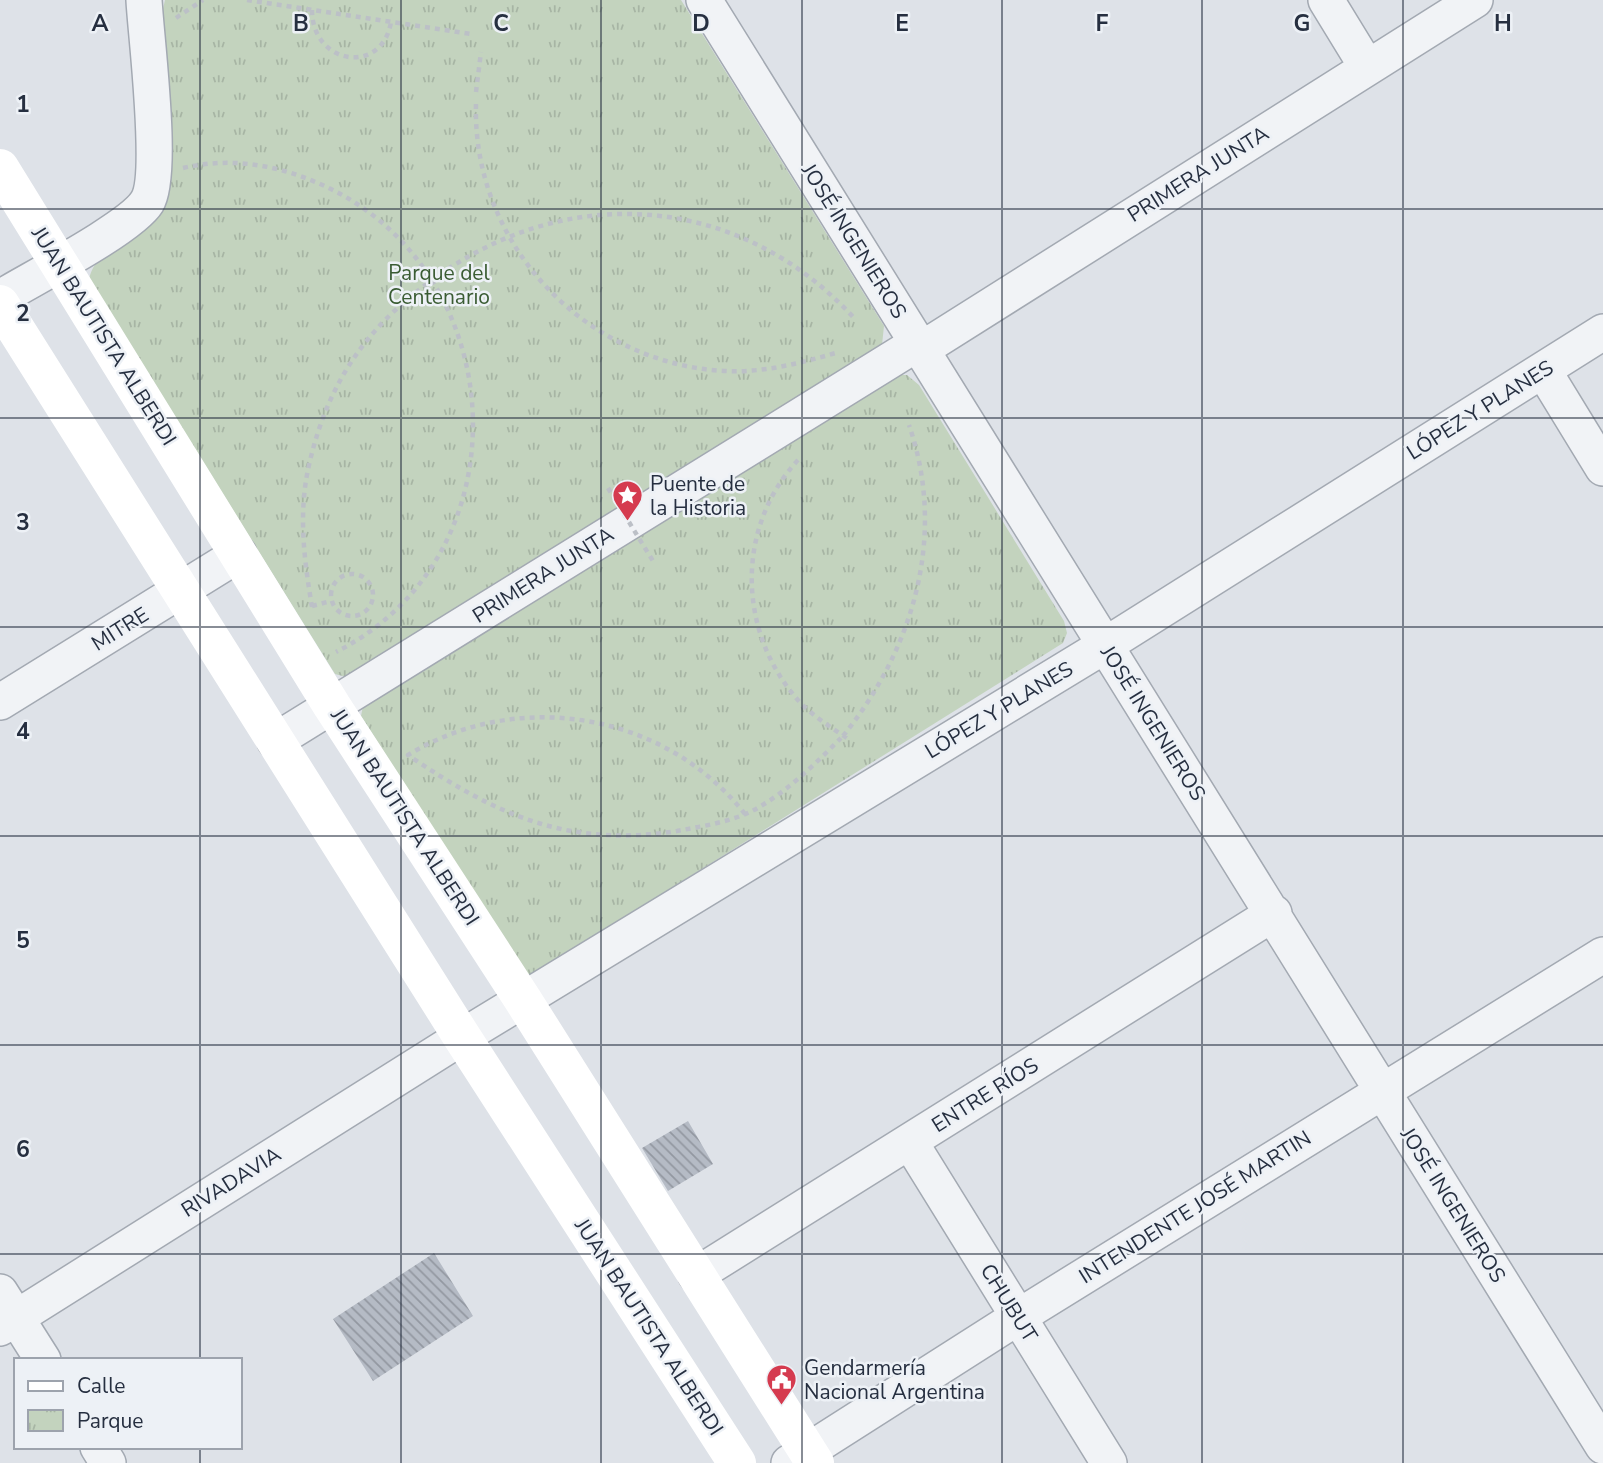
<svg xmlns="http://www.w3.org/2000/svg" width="1603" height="1463" viewBox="0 0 1603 1463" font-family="'Nunito Sans',sans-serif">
	<defs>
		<pattern id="park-tufts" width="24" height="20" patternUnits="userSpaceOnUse" patternTransform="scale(1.75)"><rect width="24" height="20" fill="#c3d3be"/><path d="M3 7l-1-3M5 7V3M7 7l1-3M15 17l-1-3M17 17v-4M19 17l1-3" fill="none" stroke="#a7b5a4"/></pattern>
		<pattern id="building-back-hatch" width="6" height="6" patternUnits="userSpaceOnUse" patternTransform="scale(1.75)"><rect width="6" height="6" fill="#b5bbc5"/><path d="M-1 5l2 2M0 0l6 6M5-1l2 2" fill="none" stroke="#9398a1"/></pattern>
	</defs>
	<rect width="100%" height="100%" fill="#dee2e8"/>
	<!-- park -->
	<path fill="url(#park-tufts)" d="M165,0h516l198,318 5,8 -2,19 -536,332 -11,-3 -246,-395c10,-44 72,-35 77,-86l-6,-171z
		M899,375h8l12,10 145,236 3,12 -4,10 -529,331 -8,1 -165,-259 2,-10z"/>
	<!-- building -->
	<path fill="url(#building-back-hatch)" d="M688,1121l25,43 -45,27 -26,-43z
		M434,1253l39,63 -100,65 -40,-62z"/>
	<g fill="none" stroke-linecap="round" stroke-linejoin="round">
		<defs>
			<path id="minor" d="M704,0l899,1446
				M1326,0l41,67
				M0,298c31,-19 131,-70 147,-96 17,-27 -1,-164 -3,-202
				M922,349l553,-349
				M1543,370l60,98
				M0,702l239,-148
				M275,741l643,-398
				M910,1142l199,321
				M696,1275l578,-362
				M0,1292l43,68
				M0,1328l462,-291 642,-391 499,-314
				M98,1447l10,16
				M789,1463l229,-146 585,-362"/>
		</defs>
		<!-- minor casing -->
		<use href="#minor" stroke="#a3a9b2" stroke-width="38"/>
		<!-- path -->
		<path stroke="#bcc0c7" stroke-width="4.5" stroke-dasharray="5 5" stroke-linecap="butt" d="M247,0l224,34
			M312,10c0,55 70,66 79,12
			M176,18l27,-18
			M476,92l5,-40
			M476,104c-4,140 109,259 248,267 40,2 77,-8 115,-19
			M183,168c43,-10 84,-5 125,11 204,78 225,373 28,473
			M798,460c-62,67 -61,170 -1,239 14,16 32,27 50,39
			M331 595a21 21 0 1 1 42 0a21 21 0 1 1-42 0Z
			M312,606l19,-5
			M312,607c-8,-48 -14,-94 -3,-142 20,-88 63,-145 136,-194 134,-90 299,-73 409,47
			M843,736c71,-88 104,-201 66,-311
			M745,814c-81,-102 -227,-126 -337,-59 88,60 160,93 269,76 26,-5 54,-9 77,-21 33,-18 61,-46 87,-72"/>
		<!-- minor -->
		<use href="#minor" stroke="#f1f3f6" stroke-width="35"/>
		<!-- secondary -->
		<path stroke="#fff" stroke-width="38" d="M0,168l332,538 191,294 292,463
			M0,304l462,733 275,426"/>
		<!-- path-bridge -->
		<path stroke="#bcc0c7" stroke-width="4.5" stroke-dasharray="5 5" stroke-linecap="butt" d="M608,488l45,73"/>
	</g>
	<!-- grid -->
	<path fill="none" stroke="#262f40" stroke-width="2" stroke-opacity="0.55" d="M200,0v1360M401,0v1463M601,0v1463M802,0v1463M1002,0v1463M1202,0v1463M1403,0v1463M0,209h1603M0,418h1603M0,627h1603M0,836h1603M0,1045h1603M0,1254h1603M200,1447v16"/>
	<!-- icons -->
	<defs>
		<symbol id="sight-pin" viewBox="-11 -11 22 30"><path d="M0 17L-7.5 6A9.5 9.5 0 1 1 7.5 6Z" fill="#d53b4f" stroke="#edf1f6"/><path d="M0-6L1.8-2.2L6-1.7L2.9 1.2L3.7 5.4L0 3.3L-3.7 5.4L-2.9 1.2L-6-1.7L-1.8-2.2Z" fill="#fff"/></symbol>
		<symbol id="civic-pin" viewBox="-11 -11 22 30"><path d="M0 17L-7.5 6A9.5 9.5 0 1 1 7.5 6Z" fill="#d53b4f" stroke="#edf1f6"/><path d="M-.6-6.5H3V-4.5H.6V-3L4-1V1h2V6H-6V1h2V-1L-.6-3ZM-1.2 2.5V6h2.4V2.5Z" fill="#fff"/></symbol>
	</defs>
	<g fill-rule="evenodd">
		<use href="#sight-pin" x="610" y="478" width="35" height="47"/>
		<use href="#civic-pin" x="764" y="1362" width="35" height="47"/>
	</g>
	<g text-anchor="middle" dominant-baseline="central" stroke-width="5" stroke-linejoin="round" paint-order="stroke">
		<!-- street labels -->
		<g font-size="21" fill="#262f40" stroke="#edf1f6">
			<text transform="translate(1198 174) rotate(-32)">PRIMERA JUNTA</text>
			<text transform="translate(854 241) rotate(58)">JOSÉ INGENIEROS</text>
			<text transform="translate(104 336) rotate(58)">JUAN BAUTISTA ALBERDI</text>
			<text transform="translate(1480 410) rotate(-32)">LÓPEZ Y PLANES</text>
			<text transform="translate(543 575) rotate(-32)">PRIMERA JUNTA</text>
			<text transform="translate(120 629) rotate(-32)">MITRE</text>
			<text transform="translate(999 710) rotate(-31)">LÓPEZ Y PLANES</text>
			<text transform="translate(1153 723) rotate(58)">JOSÉ INGENIEROS</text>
			<text transform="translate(405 817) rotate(57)">JUAN BAUTISTA ALBERDI</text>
			<text transform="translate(985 1095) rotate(-32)">ENTRE RÍOS</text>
			<text transform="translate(231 1182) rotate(-32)">RIVADAVIA</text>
			<text transform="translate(1453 1205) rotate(58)">JOSÉ INGENIEROS</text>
			<text transform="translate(1195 1207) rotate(-32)">INTENDENTE JOSÉ MARTIN</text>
			<text transform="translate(1009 1303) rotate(58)">CHUBUT</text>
			<text transform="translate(649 1327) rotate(57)">JUAN BAUTISTA ALBERDI</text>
		</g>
		<!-- park labels -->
		<g font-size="21" fill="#3a5c33" stroke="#edf1f6">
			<text x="439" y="273">Parque del<tspan x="439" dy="24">Centenario</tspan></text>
		</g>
		<!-- poi labels -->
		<g font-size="21" fill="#262f40" stroke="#edf1f6" text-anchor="start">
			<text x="650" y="484">Puente de<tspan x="650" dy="24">la Historia</tspan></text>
			<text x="804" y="1368">Gendarmería<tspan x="804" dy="24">Nacional Argentina</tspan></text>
		</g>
	</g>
	<g font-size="23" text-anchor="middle" font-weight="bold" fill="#262f40" stroke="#edf1f6" stroke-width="5" stroke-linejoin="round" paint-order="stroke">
		<text x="100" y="31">A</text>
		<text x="301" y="31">B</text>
		<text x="501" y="31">C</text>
		<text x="701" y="31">D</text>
		<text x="902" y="31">E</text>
		<text x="1102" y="31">F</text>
		<text x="1302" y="31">G</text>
		<text x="1503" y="31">H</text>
		<text x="23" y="112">1</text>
		<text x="23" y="321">2</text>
		<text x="23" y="530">3</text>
		<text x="23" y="739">4</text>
		<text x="23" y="948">5</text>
		<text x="23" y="1157">6</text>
	</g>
	<!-- legend -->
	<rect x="14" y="1358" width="228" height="91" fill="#edf1f6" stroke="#9da3ad" stroke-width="2"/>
	<rect x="28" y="1381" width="35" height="10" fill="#ffffff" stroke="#9da3ad" stroke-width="2"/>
	<text x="77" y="1393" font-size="21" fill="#262f40">Calle</text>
	<rect x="28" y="1410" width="35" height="21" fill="url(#park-tufts)" stroke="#9da3ad" stroke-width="2"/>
	<text x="77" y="1428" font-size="21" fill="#262f40">Parque</text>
</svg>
